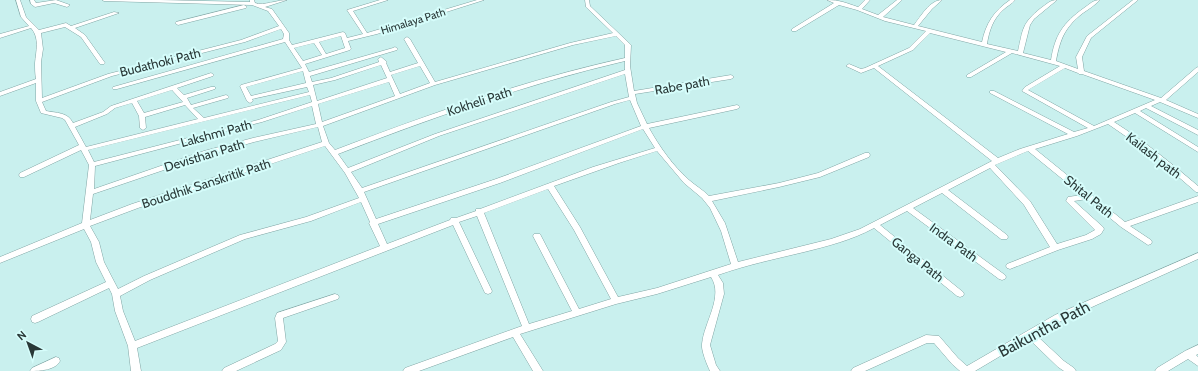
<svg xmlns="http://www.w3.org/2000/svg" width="1198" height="371" viewBox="0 0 1198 371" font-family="Cabin,sans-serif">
	<rect width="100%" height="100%" fill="#c9f0ee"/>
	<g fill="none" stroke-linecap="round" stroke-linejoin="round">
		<defs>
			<path id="street" d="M16,0h4l6,17 13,13 27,-7 5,3 43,-14 5,1 -44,15 10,7 20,28 -1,1h-4l-19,-27 -16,-10 -24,6 2,16 -2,13 1,36 66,-24 133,-34 38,-14 -11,-15 -16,-6 -148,-4 -2,-1h58l90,2v-2h4l1,3c9,3 22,-3 32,-3l-22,7 7,2 17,24v7l3,5 51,-13 2,1 2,5 16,-4 -16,-24 33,-10h8l-35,11 14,22 110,-33h7l-107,34 -29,7 3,8 -1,1 -45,14 4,8 84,-24 2,-1 3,2 -1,1 -87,26 2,6 19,-4 48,-16 -1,-3 3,-2 6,5 -1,1 4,9 28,-9 -14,-24 3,-2 3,2 25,43 135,-39 43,-10 -27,-26 -1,-7h4l1,6 41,39 -1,21 4,25 97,-16 3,2 -3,2 -96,15 2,9 10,21 90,-19 2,1 1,1 -3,2 -88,19c10,18 24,38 40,52 7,6 14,10 20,16l70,-13 39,-10 47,-20h4l1,2 -1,2 -49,20 -41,10 -67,14 13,22 13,39 93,-23 29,-10 132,-68 -118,-93 -13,5 -15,-7 3,-2 12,5 4,-1 44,-20 17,-17 -41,-10 -28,-11 -18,-5 -43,26h-4v-2l42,-26 -7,-3c13,0 19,3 31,7l7,-7h5l-8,9 16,6 19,-15h5l-19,17 31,8c7,-9 16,-25 28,-25l-10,9 -14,17 64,16c4,-19 12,-31 28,-42h5c-3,4 -8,6 -12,10 -10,9 -14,21 -16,34l31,7c5,-22 4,-28 23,-43 6,-4 9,-8 16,-8l-23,19 -4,6 -7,28 28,7c4,-25 12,-37 33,-52 6,-4 9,-8 16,-8 -5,5 -11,9 -17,13 -18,14 -23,26 -27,48l22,8 -2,-12 11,-21 46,-36h5l-47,38 -9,19 2,14 77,27 35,-30 2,-1v5l-32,28 32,14v4l-38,-16 -9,4 47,24v5l-52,-27 -6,3 58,36v5l-63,-39 -21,9c30,19 57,41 84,64v6h-2l-43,-37 -45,-31 -31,12 -42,13 90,73 73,-26v6l-68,24 21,14 1,2 -1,2 -3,1 -27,-18 -34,-28 -13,2 29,26 1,2 -3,5 -9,5 -34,11 -48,19 -3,-1 -1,-2 1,-2 43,-17 -26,-42 -34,-37 -42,22 59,45 1,2 -1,2h-6l-59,-46 -29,15 92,67 1,2 -1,2 -3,1 -3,-1 -92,-68 -27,14 83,67 1,2 -1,2 -3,1 -3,-1 -83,-68c-22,12 -46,18 -70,24 -29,7 -58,13 -86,23l5,8 1,11 -14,51 6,20 4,6h-10c-3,-6 -9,-21 -8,-27 2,-22 22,-47 9,-67l-54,17 -41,10 -96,30 23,37h-10l-20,-34 -94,34h-16l2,-3 117,-42 -45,-110 -18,6 33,69 -1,2 -3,1 -3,-1 -32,-68 -316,123 4,23h-10l-3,-25 -13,-35 -3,-17 -3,-6 -71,34 -3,1 -3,-1 -1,-3 1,-3 74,-34 -10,-20 -5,-20 -7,-13 -84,34v-6l82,-34 7,-58 -8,-15 -57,27h-4l-1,-2 1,-2 59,-28 -14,-25 -3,-2 -21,-5 -5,-12v-18l-36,13v-4l36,-13c-1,-5 -1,-11 -1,-16 1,-12 5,-25 -4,-35l-31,10v-4l29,-8 -8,-9zM281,29l3,5 -1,5 -170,48 -1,1 1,1h4l168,-47 17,26 -61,17 -1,1 7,15 3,2 3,-2 -1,-2 55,-12 2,5 -105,26 -11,-10 35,-10 1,-1 -1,-1 -2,-1 -35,10 -4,-7 28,-9v-2h-4l-27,8 -7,-7 36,-12 1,-1 -3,-2 -100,33 -8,6 -30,11c-5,-11 -17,-10 -27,-12l-4,-9 70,-26 133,-34zM930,33l76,19 -39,23v2h4l41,-24 48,13 -35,21 -3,4 66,37 -14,4 -80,-41h-4v2l78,41 -48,15 -22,9 -120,-92 35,-16zM341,36l4,12 -19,6 -7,-12zM616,36l9,9v13c-100,22 -195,56 -290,92l-6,-7 -6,-17 112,-41 138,-40zM314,43l8,12 -19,6 -9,-13zM625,61v9l-190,64 -87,34 -10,-14c94,-36 188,-70 287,-93zM381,65l6,13 -70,23 -4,-16 22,-5zM420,66l10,17 -30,11 -9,-19zM1065,68l13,5 1,1h3l73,26 -61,26 -66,-36zM303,71l3,12 -55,13 -5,-9zM625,74l4,23 -18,5 -249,86 -11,-16 88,-36zM389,82l6,14 -73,26 -4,-18zM172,90l11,12 -39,11 -7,-12zM310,95l2,7 -54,18 -164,42 -6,-12zM630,100l11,26 -145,53 -120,40 -12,-27 251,-88zM132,103l7,13 1,12 3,2 3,-2 -1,-11 40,-12 13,14 -112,28 -11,-20 32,-13 8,-6zM312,106l4,18 -63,14 -49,13 -110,38 1,-23 167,-44zM318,127l4,15 -190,62 -42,16 3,-26 115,-39 46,-13zM643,129l12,19 -62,19 -113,42h-4v2l-20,7h-5l-1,2 -63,24 -9,-20 122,-41zM325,146l20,27 14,25 -53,19 -66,18 -96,41 -26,13 -14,-27 -5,-20 -9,-16 48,-18zM657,151l27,32 18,15 8,10 11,23 10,33 -74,24 -39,9 -38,-70 -26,-41 65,-23zM1028,151l54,44 -14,2 -2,4 29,29 -9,5 -29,9 -27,-43 -35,-36zM548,189l26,41 37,69 -32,10 -39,-75h-6l-1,2 39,75 -43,13 -45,-111zM361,202l9,20 -1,1 11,23 -245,95 -12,-30 -3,-15 30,-16 95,-41 66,-18z
				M30,0h4l2,3 20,-3 14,5 -3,2 -13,-4 -19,4 -4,-3z
				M244,5l3,2 -1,1 -68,17 -3,-2 1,-1z
				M1198,253v6l-137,62 -25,14 28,26 10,7 2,3h-12l-6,-4 -29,-28 -54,32h-15l-8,-7 -18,-21h-7l-62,28h-14l2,-3 73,-33 13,1 19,22 9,8 88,-51z
				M335,294l3,1 1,2 -1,2 -55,19 3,24 -5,8 -45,21h-14l2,-3 51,-24 3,-3 -3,-23 2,-5z
				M1198,345v9l-2,1 2,2v9l-10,-7 -20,12h-13l2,-3 28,-17z
				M56,357l3,1 1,3c-4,9 -20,10 -30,10l2,-3z"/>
		</defs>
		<!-- street casing -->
		<use href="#street" stroke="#80a5a4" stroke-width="1"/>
		<!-- street -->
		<use href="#street" fill="#fff" fill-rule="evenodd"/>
	</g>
	<g text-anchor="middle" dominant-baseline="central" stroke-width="4" stroke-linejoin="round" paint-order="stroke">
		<!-- far-street labels -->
		<g font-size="11" fill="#293837" stroke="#d6fdfb">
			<text transform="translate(413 21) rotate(-17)">Himalaya Path</text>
		</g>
		<!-- street labels -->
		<g font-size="13" fill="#293837" stroke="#d6fdfb">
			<text transform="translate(160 62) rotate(-14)">Budathoki Path</text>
			<text transform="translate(682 85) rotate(-10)">Rabe path</text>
			<text transform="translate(479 101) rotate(-18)">Kokheli Path</text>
			<text transform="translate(216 133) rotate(-15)">Lakshmi Path</text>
			<text transform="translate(204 155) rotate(-17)">Devisthan Path</text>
			<text transform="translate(1154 155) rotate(38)">Kailash path</text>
			<text transform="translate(206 183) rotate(-18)">Bouddhik Sanskritik Path</text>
			<text transform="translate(1089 196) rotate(39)">Shital Path</text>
			<text transform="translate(954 242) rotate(36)">Indra Path</text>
			<text transform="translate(918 259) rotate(39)">Ganga Path</text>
		</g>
		<!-- near-street labels -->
		<g font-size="16" fill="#293837" stroke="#d6fdfb">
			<text transform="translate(1044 329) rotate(-28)">Baikuntha Path</text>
		</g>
	</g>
	<!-- north arrow -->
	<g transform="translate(28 343) rotate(319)" stroke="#d6fdfb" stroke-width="3" paint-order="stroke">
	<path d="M0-3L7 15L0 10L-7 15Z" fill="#293837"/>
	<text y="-6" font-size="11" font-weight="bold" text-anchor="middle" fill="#293837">N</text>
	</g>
</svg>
